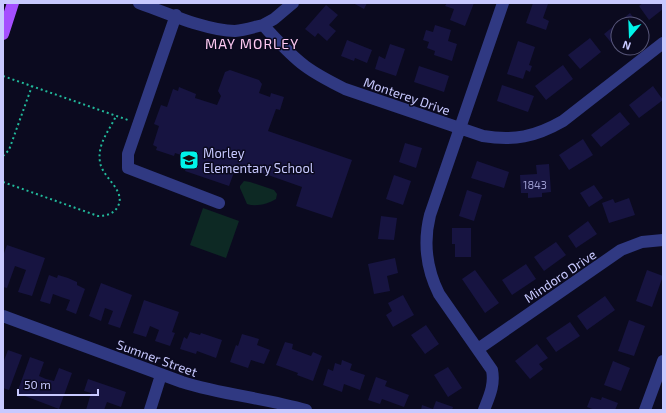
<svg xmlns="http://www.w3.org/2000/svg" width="666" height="413" viewBox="0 0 666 413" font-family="'Exo 2',sans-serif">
	<rect width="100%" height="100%" fill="#0b0a1f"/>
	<!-- green -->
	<path fill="#0d2924" d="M244,181l6,1 24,8 3,4 -1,5c-8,5 -20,8 -29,5l-7,-16v-2z
		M203,208l36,13 -13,37 -36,-13z"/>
	<!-- building -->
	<path fill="#171441" d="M353,3h14l-3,6z
		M447,3h27l-9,23 -15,-6 4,-11 -9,-3z
		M533,3l15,1 -5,14 6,3 -3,9 -20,-7z
		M643,3h20v6l-14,11 -10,-14z
		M326,5l12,10 -9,10 7,6 -9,10 -9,-8 -3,4 -10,-8z
		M630,13l8,11h-20v19l-4,3 -10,-12z
		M435,25l16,5 -3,11 9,3 -5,17 -18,-6 1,-4 -8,-3 2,-6 -6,-2 3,-10 7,2z
		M590,38l11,14 -21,17 -12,-14z
		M347,40l25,10 -5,13 -12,-5 -1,3 -13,-5z
		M518,41l17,6 -6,18 3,1 -2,6 -4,-2 -3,9 -16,-5z
		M390,44l15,5 -9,27 -21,-7 4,-13 6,3z
		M563,65l10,14 -27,21 -11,-14z
		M419,66l30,10 -5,16 -30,-10z
		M230,70l29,10 3,4 -3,9 11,4 1,-4 13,4 -4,13 -4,-1 -8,22 84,29 -20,58 -36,-12 6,-19 -65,-23 -8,22 -44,-15 5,-13 -15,-5 -1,3 -18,-6 1,-3 -4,-2 6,-19 -5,-2 7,-19 6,2 6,-18 5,2 1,-4 17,7 -1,4 22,7 4,-9 -3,-5 7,-19z
		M502,85l32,11 -6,16 -31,-11z
		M653,86l10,14 -24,18 -10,-13z
		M620,112l10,12 -29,23 -10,-12z
		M583,139l10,16 -24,15 -10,-15z
		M405,143l17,5 -6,20 -17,-6z
		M477,161l32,11 -5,16 -33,-10z
		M549,164l2,28 -9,1v4l-14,1v-5h-7l-1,-18 17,-1 -1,-9z
		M394,175l17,6 -8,24 -17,-6z
		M594,185l9,13 -14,9 -9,-14z
		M467,190l15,5 -8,26 -15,-5z
		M629,198l6,17 -26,8 -7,-20 11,-4 2,4z
		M381,216l16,2 -3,22 -16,-1z
		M588,221l9,13 -21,14 -8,-12z
		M452,228h19v29h-16v-13h-3z
		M556,242l10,13 -22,16 -10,-14z
		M7,245l38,13 -13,38 -14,-4 8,-22 -11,-4 -8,22 -4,-1v-31z
		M395,258l3,15 -11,3 3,15 -16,3 -6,-30z
		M526,264l10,15 -24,16 -10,-15z
		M475,270l24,33 -14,10 -23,-34z
		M647,270l16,6 -11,31 -16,-6z
		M49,275l8,3 1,-3 10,3 9,4v3l8,4 -9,25 -10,-4 4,-10 -9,-3 -8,-3 -3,10 -10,-3z
		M101,283l31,12 -12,33 -12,-4 5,-13 -8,-3 -4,13 -12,-5z
		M403,295l11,20 -21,12 -7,-12 6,-4 -4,-8z
		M605,296l10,14 -28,20 -10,-14z
		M144,300l35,12 -7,20 3,1 -5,13 -15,-5 4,-11 -9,-4 -4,11 -13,-4z
		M629,320l16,6 -11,30 -16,-5z
		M570,322l10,14 -24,16 -10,-14z
		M426,325l13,19 -14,10 -14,-19z
		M190,332l10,3 1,-2 21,7 -6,18 -19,-7 -1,3 -16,-5 4,-12 3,2z
		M242,334l17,5 -2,6 13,5 -6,14 -13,-4 -3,8 -18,-6 6,-17 2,1z
		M285,342l8,2 -1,5 19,7 2,-4 9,4 -9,25 -16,-6 1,-2 -22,-8z
		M537,344l11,14 -9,6 4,5 -13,10 -15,-18z
		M8,350l14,5 -13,35 -6,-2v-25z
		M30,357l14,5 -5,14 7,3 8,2 5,-13 13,5 -13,36 -42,-16z
		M342,360l10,4 -2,6 15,5 -5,15 -16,-6 -2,8 -19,-7 5,-16 5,2 2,-8 6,2z
		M613,361l17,7 -9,23 -17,-6z
		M448,367l14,21 -14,9 -14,-22z
		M376,377l11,4 -2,5 24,9 -5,12 -22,-8 -2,5 -12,-4z
		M88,379l38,13 -5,15 -14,-5 -3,8h-18l5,-17 -7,-2z
		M591,397l10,3 1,-3 16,6 -3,7h-20l-8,-3z
		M436,401l17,6 -1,3h-31l1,-5 11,4z"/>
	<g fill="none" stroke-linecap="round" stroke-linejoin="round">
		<!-- path -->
		<path stroke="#22b99b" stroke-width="2" stroke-dasharray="2 3" stroke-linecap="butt" d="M3,76l125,44
			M3,156l6,-6 23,-64
			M3,182l95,34c8,0 15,-2 19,-8 11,-17 -15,-30 -17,-46 -3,-18 9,-31 16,-46"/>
		<!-- minor -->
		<path stroke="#303982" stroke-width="12" d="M139,3c28,10 68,28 96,28 10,-1 19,-4 28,-6 13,14 26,29 42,41 12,9 26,16 40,23l138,47c31,5 52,1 80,-15l100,-78
			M176,15l-48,139v14l91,35
			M263,25l11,-6 19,-16
			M3,316l179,66c41,13 83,16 124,28
			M478,349l143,-99 21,-8 21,-2
			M150,410l11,-35
			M484,410c5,-13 11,-25 8,-40l-53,-76c-13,-26 -16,-51 -9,-79l73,-212
			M645,410l18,-49"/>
		<!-- major -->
		<path stroke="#a54fff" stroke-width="12" d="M3,34l10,-31"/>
	</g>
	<!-- icons -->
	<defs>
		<symbol id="school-square" viewBox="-11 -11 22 22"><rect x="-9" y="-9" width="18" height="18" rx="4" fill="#00f3e9" stroke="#0b0a1f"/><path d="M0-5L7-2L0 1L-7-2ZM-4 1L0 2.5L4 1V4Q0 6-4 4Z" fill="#111"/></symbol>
	</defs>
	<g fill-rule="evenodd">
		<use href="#school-square" x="178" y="149" width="22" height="22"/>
	</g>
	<g text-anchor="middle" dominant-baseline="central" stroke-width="3" stroke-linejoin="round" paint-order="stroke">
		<!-- number labels -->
		<g font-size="11" fill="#9c9cd0">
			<text x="535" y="184">1843</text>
		</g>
		<!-- street labels -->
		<g font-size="13" fill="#c8c9ff" stroke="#0b0a1f">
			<text transform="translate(407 96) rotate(19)">Monterey Drive</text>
			<text transform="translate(560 276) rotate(-34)">Mindoro Drive</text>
			<text transform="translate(157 358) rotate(20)">Sumner Street</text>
		</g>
		<!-- poi labels -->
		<g font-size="13" fill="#c8c9ff" stroke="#0b0a1f" text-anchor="start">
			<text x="203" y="153">Morley<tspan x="203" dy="15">Elementary School</tspan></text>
		</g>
		<!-- neighbourhood labels -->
		<g font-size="14" letter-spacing="1" fill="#ffcaf3" stroke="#0b0a1f">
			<text x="252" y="43">MAY MORLEY</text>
		</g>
	</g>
	<!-- border -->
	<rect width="666" height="413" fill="none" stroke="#c8c9ff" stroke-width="8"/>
	<!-- north arrow -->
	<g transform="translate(630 36) rotate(199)"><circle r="19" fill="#0b0a1f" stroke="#575679"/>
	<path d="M0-3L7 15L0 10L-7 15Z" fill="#00f3e9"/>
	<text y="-6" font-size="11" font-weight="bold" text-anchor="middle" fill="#c8c9ff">N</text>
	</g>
	<!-- scale -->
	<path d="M18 389v6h80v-6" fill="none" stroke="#c8c9ff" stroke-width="2"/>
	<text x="24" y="389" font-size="12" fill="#c8c9ff" stroke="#0b0a1f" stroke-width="3" paint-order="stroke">50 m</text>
</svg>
